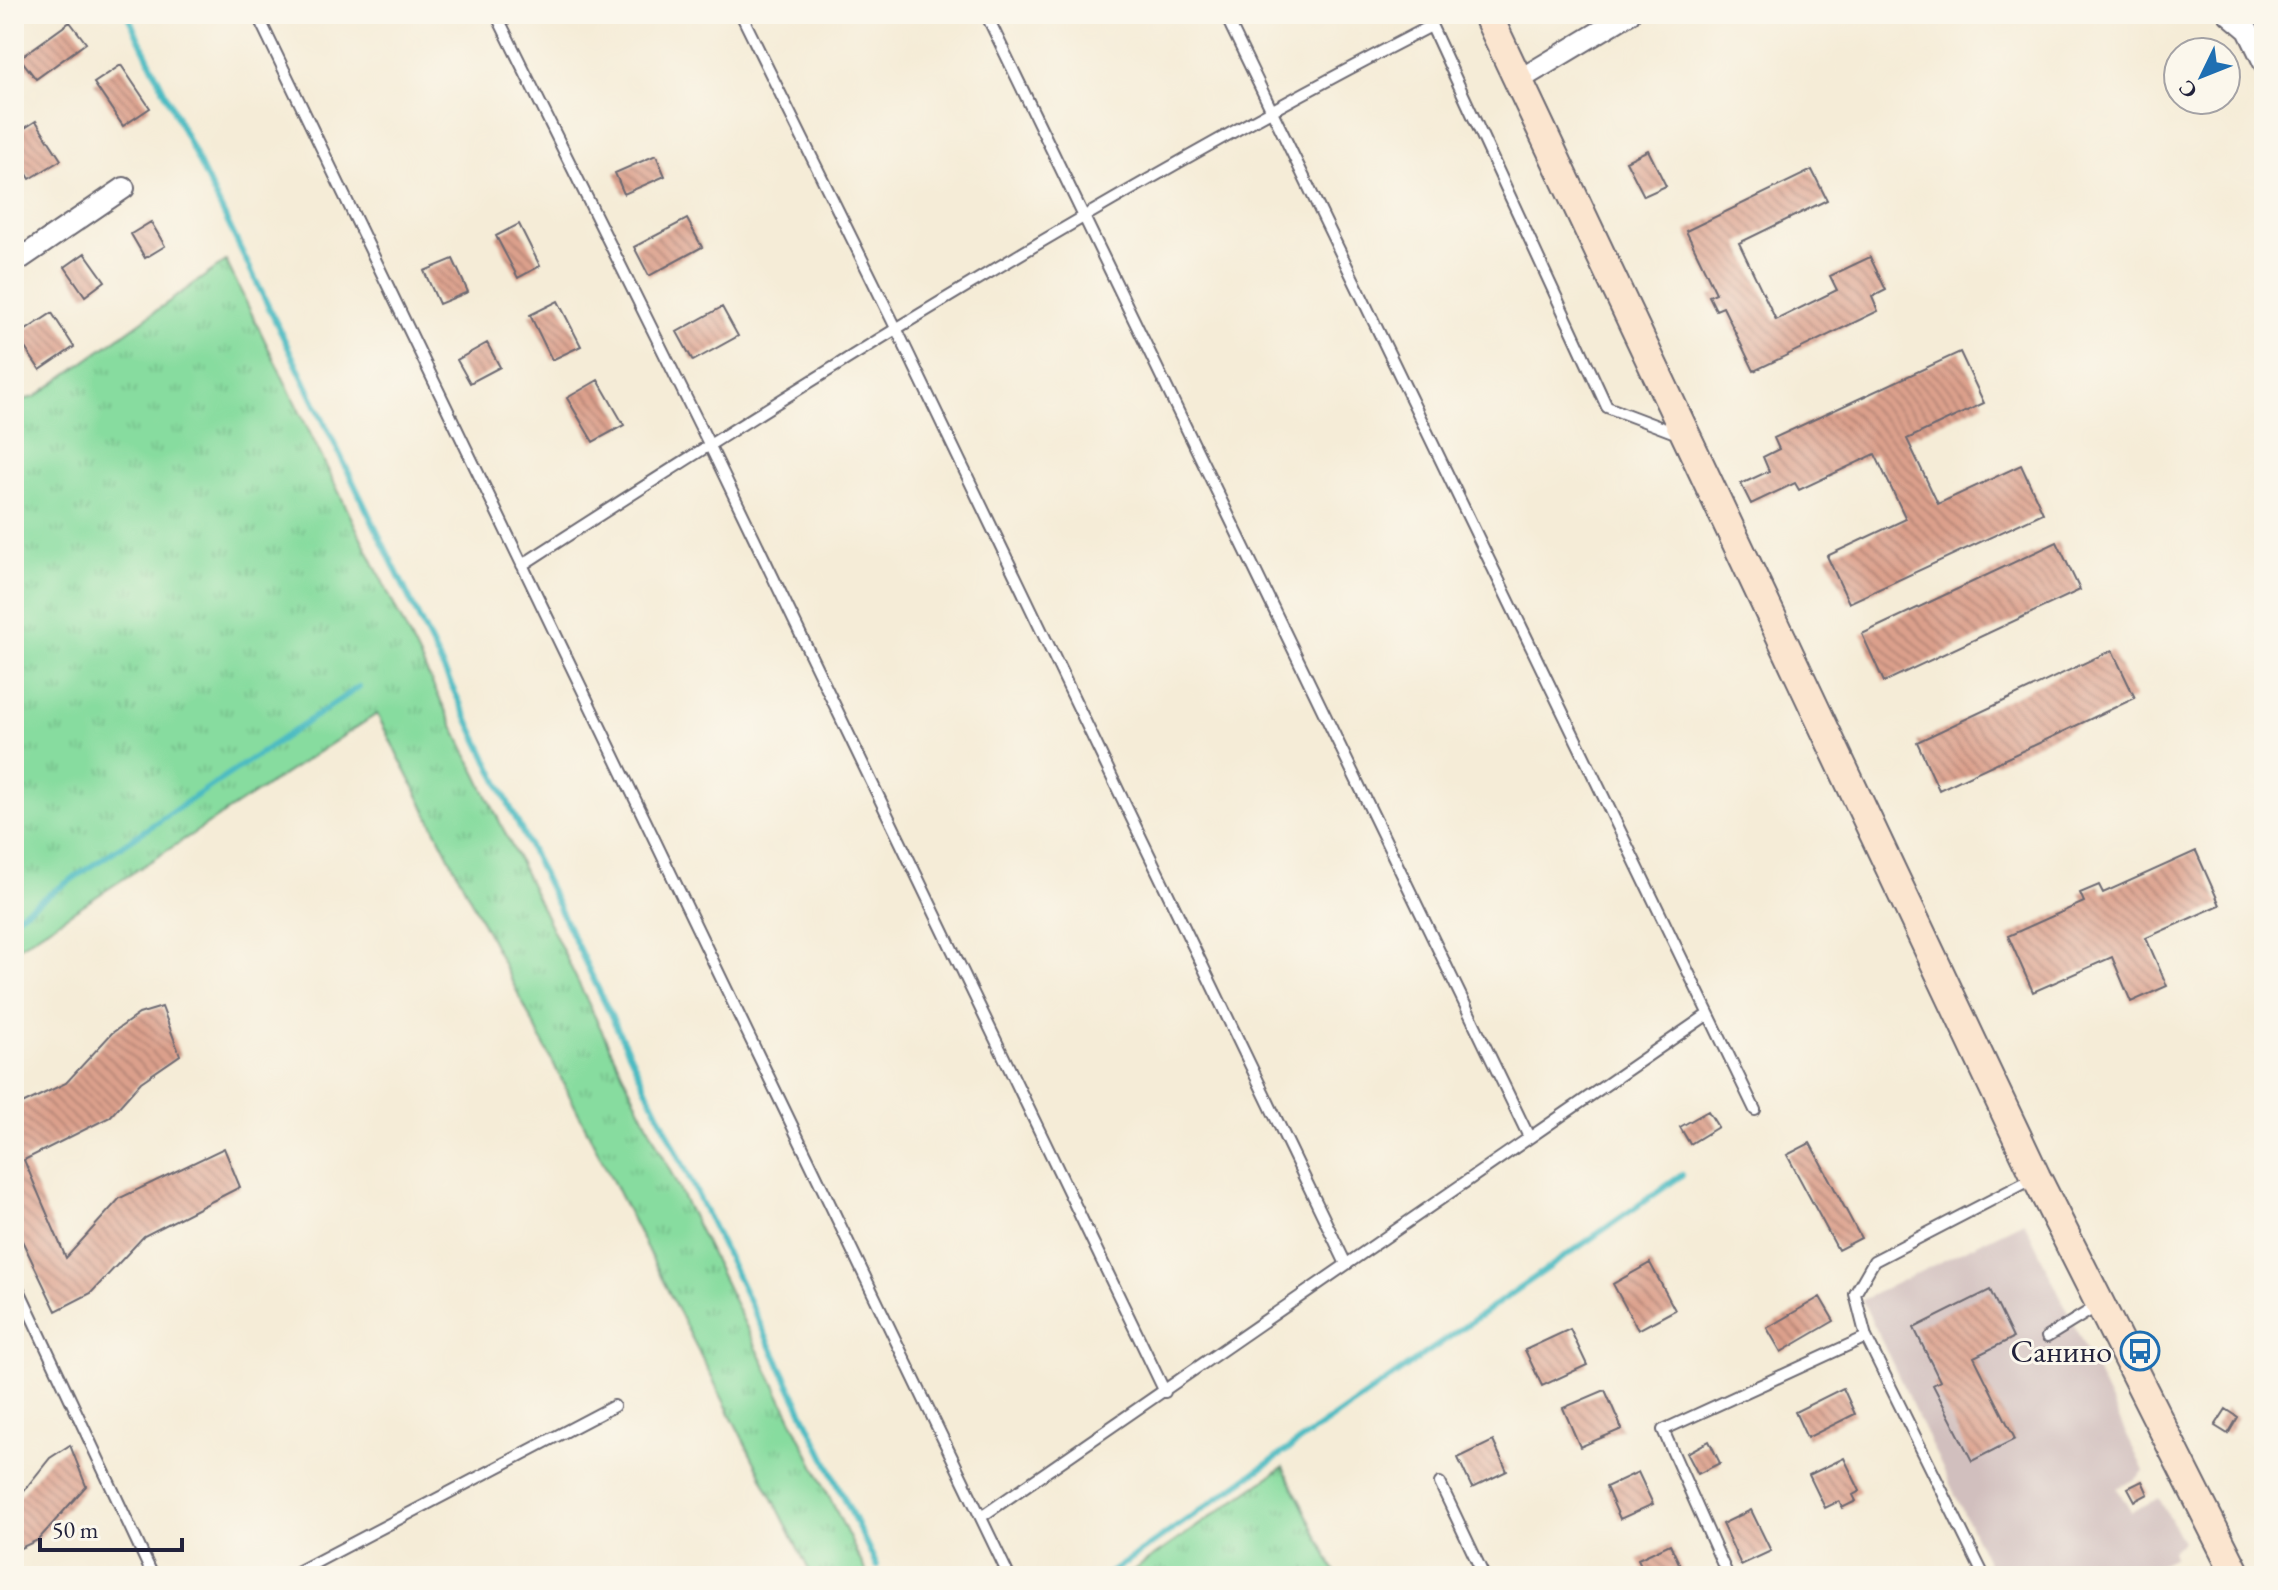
<svg xmlns="http://www.w3.org/2000/svg" width="2278" height="1590" viewBox="0 0 2278 1590" font-family="'EB Garamond',serif">
	<defs>
		<pattern id="grass-tufts" width="24" height="20" patternUnits="userSpaceOnUse" patternTransform="scale(2)"><rect width="24" height="20" fill="#87dc9f"/><path d="M3 7l-1-3M5 7V3M7 7l1-3M15 17l-1-3M17 17v-4M19 17l1-3" fill="none" stroke="#74bc8a"/></pattern>
		<pattern id="building-back-hatch" width="6" height="6" patternUnits="userSpaceOnUse" patternTransform="scale(2)"><rect width="6" height="6" fill="#dca08c"/><path d="M-1 5l2 2M0 0l6 6M5-1l2 2" fill="none" stroke="#b28274"/></pattern>
	</defs>
	<rect width="100%" height="100%" fill="#fbf7ec"/>
	<filter id="ink" filterUnits="userSpaceOnUse"><feTurbulence type="fractalNoise" baseFrequency=".0125" numOctaves="2"/><feDisplacementMap in="SourceGraphic" scale="16" xChannelSelector="R" yChannelSelector="G"/><feConvolveMatrix kernelMatrix="1 2 1 2 8 2 1 2 1" color-interpolation-filters="sRGB"/></filter>
	<filter id="wash" filterUnits="userSpaceOnUse"><feTurbulence type="fractalNoise" baseFrequency=".006" numOctaves="4" result="noise"/><feDisplacementMap in="SourceGraphic" scale="32" xChannelSelector="R" yChannelSelector="G"/><feGaussianBlur stdDeviation="1.8" result="paint"/><feColorMatrix in="noise" values="0 0 0 0 0 0 0 0 0 0 0 0 0 0 0 0 0 1.4 0 .05"/><feComposite in="paint" operator="in"/></filter>
	<g filter="url(#wash)">
		<rect width="100%" height="100%" fill="#f5ecd7"/>
		<!-- industrial -->
		<path fill="#d1bfbe" d="M2024,1221l120,250 -8,8 -19,9 14,24 28,-14 24,44 -11,8 2,7 -36,19h-144l-132,-276z"/>
		<!-- grass -->
		<path fill="url(#grass-tufts)" stroke="#547f6d" stroke-width="2" d="M226,261l642,1315h-56l-435,-862 -363,236v-548l21,-5z
			M1283,1467l54,109h-212z"/>
		<g fill="none" stroke-linecap="round" stroke-linejoin="round">
			<!-- stream -->
			<path stroke="#4cbbc2" stroke-width="6" d="M127,14l750,1552
				M14,918l345,-231
				M1106,1576l576,-401"/>
		</g>
		<g id="blocks">
			<!-- building -->
			<path fill="url(#building-back-hatch)" d="M70,22l16,21 -50,36 -16,-21z
				M121,65l29,43 -27,18 -29,-43z
				M36,121l25,39 -31,19 -16,-26v-18z
				M1648,150l18,36 -22,10 -18,-35z
				M656,155l9,21 -41,18 -9,-21z
				M1812,170l15,30 -88,43 37,77 61,-30 -7,-14 40,-19 16,33 -14,7 6,14 -124,60 -31,-64 -7,3 -7,-14 7,-3 -30,-62z
				M687,219l15,28 -53,29 -15,-29z
				M151,222l14,24 -20,12 -14,-24z
				M519,224l21,42 -22,12 -22,-42z
				M85,253l20,28 -20,15 -20,-29z
				M453,259l15,33 -29,12 -15,-33z
				M558,301l23,45 -29,14 -22,-45z
				M722,307l16,29 -45,25 -16,-29z
				M52,313l22,34 -34,23 -23,-34z
				M487,343l13,24 -30,16 -13,-23z
				M1960,352l24,51 -77,36 31,65 83,-39 22,48 -194,90 -22,-47 79,-37 -31,-65 -76,36 -4,-7 -44,21 -10,-20 28,-13 -6,-14 16,-8 -5,-11z
				M598,380l26,45 -31,17 -26,-44z
				M2057,542l23,48 -196,92 -22,-48z
				M2112,650l23,48 -196,92 -22,-48z
				M2196,851l24,54 -74,33 21,48 -36,16 -19,-45 -79,35 -25,-56 76,-34 -4,-9 19,-8 4,8z
				M162,1007l18,48 -39,27 -31,35 -86,43 42,98 54,-60 104,-50 16,39 -96,49 -53,57 -35,18 -42,-87v-116l52,-25 46,-50 27,-19z
				M1708,1111l10,16 -28,17 -10,-17z
				M1810,1143l51,95 -23,12 -51,-95z
				M1650,1263l25,47 -37,20 -25,-46z
				M1990,1290l23,48 -39,19 41,82 -43,22 -39,-76 7,-4 -26,-53z
				M1820,1297l14,24 -53,31 -14,-24z
				M1570,1329l17,36 -45,21 -17,-36z
				M1843,1388l12,26 -48,24 -12,-26z
				M1605,1390l17,39 -42,18 -17,-39z
				M2226,1409l12,8 -10,17 -13,-8z
				M1493,1441l14,30 -35,17 -14,-30z
				M1709,1441l11,22 -22,11 -11,-21z
				M70,1445l16,41 -48,54 -24,11v-48l36,-45z
				M1844,1458l16,33 -7,4 3,6 -14,7 -3,-7 -14,7 -16,-33z
				M1638,1472l15,32 -33,15 -14,-32z
				M2142,1481l6,13 -13,7 -7,-13z
				M1751,1510l20,41 -30,14 -19,-41z
				M1670,1544l15,32h-39l-8,-17z"/>
		</g>
	</g>
	<g filter="url(#ink)">
		<use href="#blocks" fill-opacity="0" stroke="#6c6972" stroke-width="2"/>
		<g fill="none" stroke-linecap="round" stroke-linejoin="round">
			<defs>
				<path id="lane" d="M257,14l752,1562
					M496,14l213,430 456,948
					M741,14l155,314 449,934
					M986,14l543,1123
					M1225,14l530,1096
					M1426,14l181,393 71,27
					M522,565c297,-192 594,-377 909,-539
					M14,1279l139,297
					M2047,1337l52,-32
					M1440,1483l44,93
					M981,1517l726,-502
					M290,1576l324,-170
					M1728,1576l-65,-146 203,-93
					M1984,1576l-118,-239 -11,-43 19,-33 160,-83"/>
				<path id="street" d="M2229,14l19,16 16,33
					M1519,80l110,-66
					M14,263l110,-75"/>
				<path id="secondary" d="M1487,14l549,1163 201,399"/>
			</defs>
			<!-- lane casing -->
			<use href="#lane" stroke="#6c6972" stroke-width="14"/>
			<!-- street casing -->
			<use href="#street" stroke="#6c6972" stroke-width="24"/>
			<!-- secondary casing -->
			<use href="#secondary" stroke="#6c6972" stroke-width="32"/>
			<!-- lane -->
			<use href="#lane" stroke="#fff" stroke-width="10"/>
			<!-- street -->
			<use href="#street" stroke="#fff" stroke-width="20"/>
			<!-- secondary -->
			<use href="#secondary" stroke="#fbe5cf" stroke-width="28"/>
		</g>
	</g>
	<!-- icons -->
	<defs>
		<symbol id="bus-ring" viewBox="-11 -11 22 22"><circle r="9.5" fill="#fbf7ec" stroke="#1f6fb2" stroke-width="1.5"/><path d="M-5-6H5V4H4V6H2V4H-2V6H-4V4H-5ZM-3.5-4V0h7V-4ZM-3.5 1.2v1.5H-2V1.2ZM2 1.2v1.5H3.5V1.2Z" fill="#1f6fb2"/></symbol>
	</defs>
	<g fill-rule="evenodd">
		<use href="#bus-ring" x="2118" y="1329" width="44" height="44"/>
	</g>
	<g text-anchor="middle" dominant-baseline="central" stroke-width="6" stroke-linejoin="round" paint-order="stroke">
		<!-- poi labels -->
		<g font-size="32" fill="#22223b" stroke="#fbf7ec" text-anchor="end">
			<text x="2112" y="1351">Санино</text>
		</g>
	</g>
	<!-- margin -->
	<rect width="2278" height="1590" fill="none" stroke="#fbf7ec" stroke-width="48"/>
	<!-- north arrow -->
	<g transform="translate(2202 76) rotate(227)"><circle r="38" fill="#fbf7ec" stroke="#a4a2a5" stroke-width="2"/>
	<path d="M0-6L14 30L0 20L-14 30Z" fill="#1f6fb2"/>
	<text y="-12" font-size="22" font-weight="bold" text-anchor="middle" fill="#22223b">С</text>
	</g>
	<!-- scale -->
	<path d="M40 1538v12h142v-12" fill="none" stroke="#22223b" stroke-width="4"/>
	<text x="52" y="1538" font-size="24" fill="#22223b" stroke="#fbf7ec" stroke-width="6" paint-order="stroke">50 m</text>
</svg>
